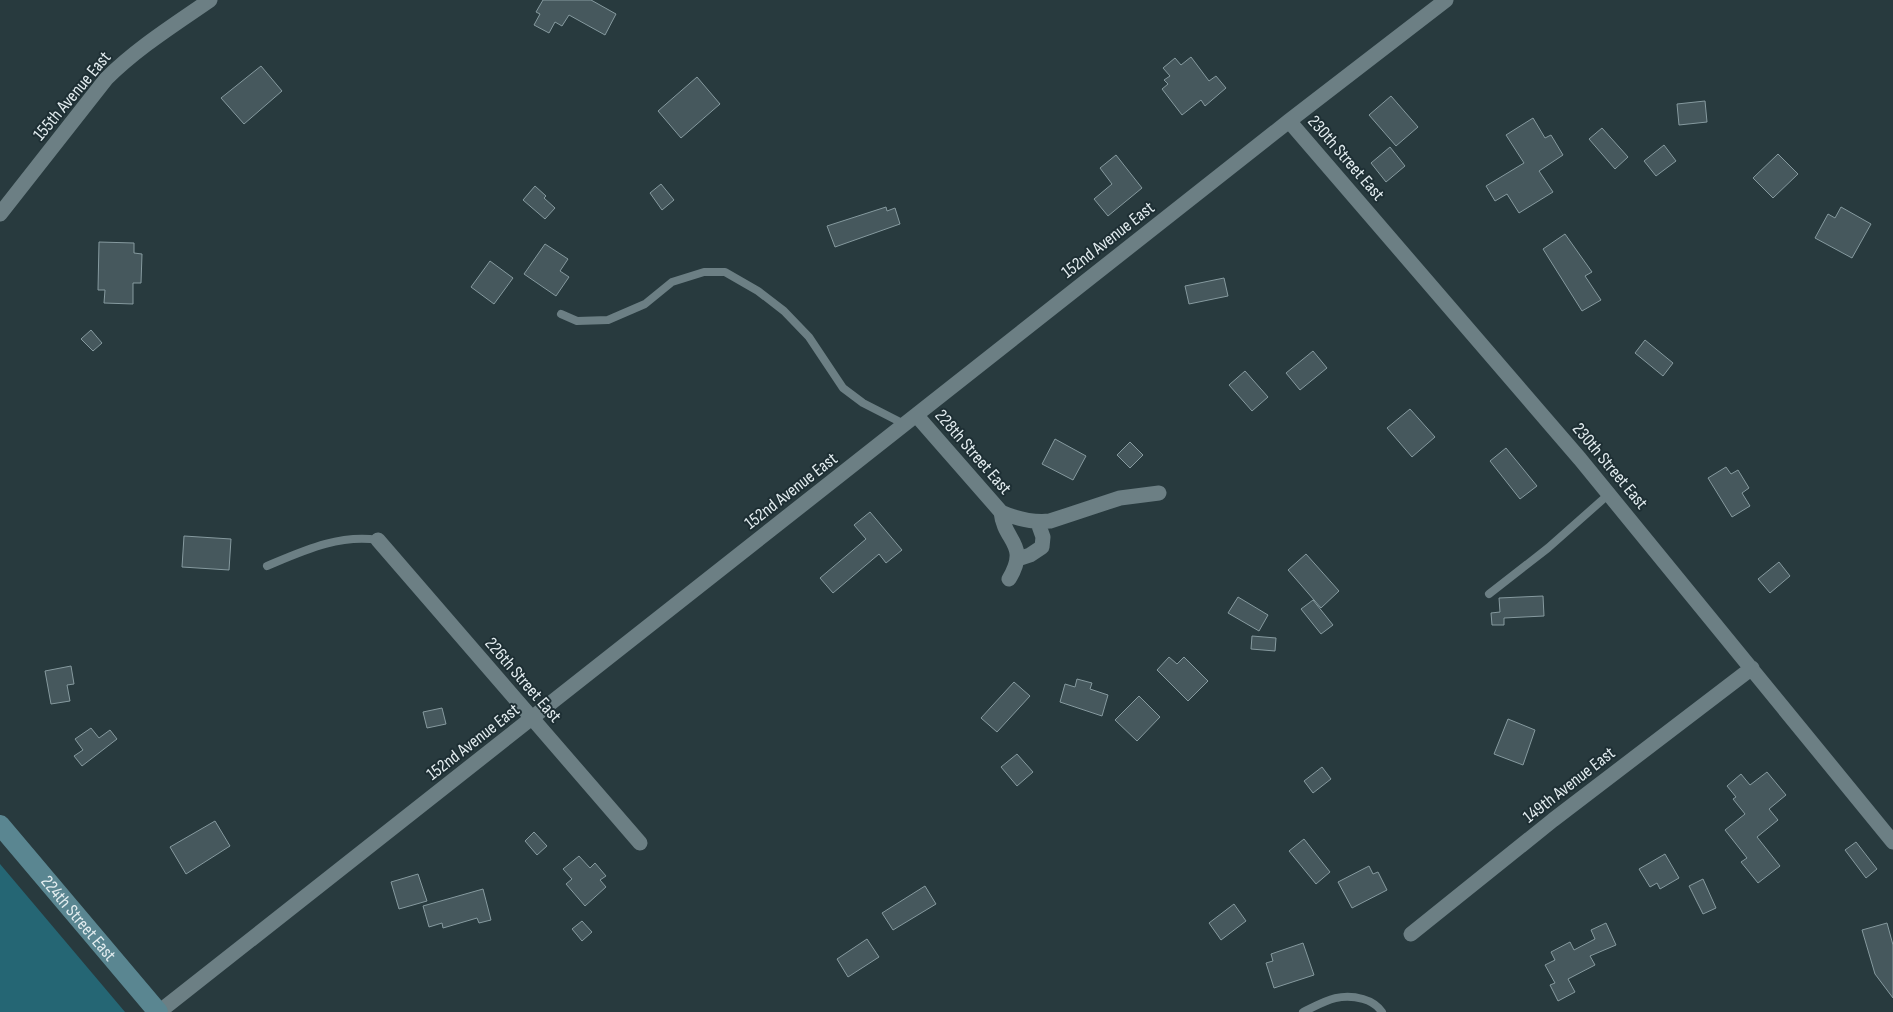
<svg xmlns="http://www.w3.org/2000/svg" width="1893" height="1012" viewBox="0 0 1893 1012" font-family="'Sofia Sans Condensed',sans-serif">
	<rect width="100%" height="100%" fill="#283a3e"/>
	<!-- forest -->
	<path fill="#256674" d="M0,864l125,148h-125z"/>
	<!-- building -->
	<path fill="#46585d" stroke="#869a9f" d="M543,0h48l25,14 -11,21 -36,-20 -7,11 -7,-4 -6,11 -15,-8 6,-11 -4,-2z
		M1191,57l18,24 7,-5 10,12 -21,18 -4,-6 -19,15 -20,-26 6,-5 -4,-4 6,-4 -7,-8 12,-10 6,7z
		M261,66l21,25 -38,33 -23,-26z
		M697,77l23,27 -39,34 -23,-27z
		M1391,96l27,31 -22,19 -27,-31z
		M1705,101l2,21 -28,3 -2,-21z
		M1533,118l12,20 6,-3 12,20 -24,16 14,21 -34,21 -12,-19 -12,7 -9,-15 38,-23 -18,-28z
		M1602,128l26,29 -13,12 -26,-30z
		M1664,145l12,16 -20,15 -12,-15z
		M1390,147l15,19 -19,16 -15,-19z
		M1778,154l20,20 -25,24 -20,-20z
		M1116,155l26,33 -34,28 -14,-17 18,-15 -12,-16z
		M661,184l13,16 -12,10 -12,-17z
		M535,186l11,10 -2,2 11,10 -10,11 -22,-19z
		M886,207l1,4 8,-3 5,16 -65,23 -8,-21z
		M1841,207l30,17 -19,34 -37,-20 13,-24 7,4z
		M1565,234l27,38 -7,4 16,24 -19,11 -39,-62z
		M99,242l35,1v10l8,1 -1,29h-8v21l-29,-1 1,-13h-7z
		M545,244l23,15 -8,12 9,6 -13,19 -32,-22z
		M490,261l23,17 -19,26 -23,-17z
		M1224,278l4,18 -39,8 -4,-18z
		M91,330l11,13 -9,8 -12,-12z
		M1645,340l28,23 -10,13 -28,-23z
		M1313,351l14,17 -27,22 -14,-17z
		M1245,371l23,26 -16,14 -23,-26z
		M1410,409l25,28 -23,20 -25,-29z
		M1055,439l31,17 -13,24 -31,-16z
		M1130,442l13,13 -13,13 -13,-13z
		M1506,448l31,38 -17,13 -30,-38z
		M1726,467l5,7 7,-4 11,18 -7,5 8,13 -18,11 -24,-39z
		M870,512l32,38 -16,13 -7,-9 -46,39 -13,-15 46,-39 -12,-14z
		M184,536l47,3 -2,31 -47,-3z
		M1306,554l33,37 -18,17 -33,-38z
		M1779,562l11,14 -20,17 -12,-14z
		M1543,596l1,20 -40,2v7h-12l-1,-12 9,-1 -1,-14z
		M1238,597l30,18 -9,16 -31,-18z
		M1313,600l20,25 -12,9 -20,-25z
		M1252,636l24,2 -1,13 -24,-2z
		M1169,657l8,7 7,-7 24,24 -20,20 -31,-31z
		M71,666l3,18 -7,1 3,16 -19,3 -6,-33z
		M1077,679l15,4 -2,6 18,6 -6,21 -42,-14 5,-18 10,3z
		M1014,682l16,14 -33,36 -16,-14z
		M1139,696l21,21 -23,24 -22,-21z
		M442,708l4,16 -19,4 -4,-16z
		M1508,719l27,11 -12,35 -29,-11z
		M91,728l8,10 11,-8 7,9 -35,27 -8,-10 9,-6 -8,-11z
		M1017,754l16,18 -16,14 -16,-19z
		M1322,767l9,12 -18,14 -9,-12z
		M1767,772l19,23 -17,14 9,11 -21,17 23,29 -22,17 -17,-21 6,-4 -22,-28 20,-16 -12,-15 3,-2 -9,-11 14,-12 9,11z
		M215,821l15,25 -44,28 -16,-27z
		M534,832l13,14 -10,9 -12,-14z
		M1304,839l26,33 -14,12 -27,-33z
		M1856,842l21,27 -11,9 -21,-28z
		M1665,854l14,24 -19,11 -3,-6 -7,4 -11,-18z
		M579,856l11,12 5,-5 11,13 -6,4 6,7 -21,19 -19,-22 6,-5 -9,-10z
		M1369,866l4,8 5,-2 9,18 -35,18 -14,-26z
		M418,874l9,27 -28,8 -8,-27z
		M1703,879l13,29 -13,6 -14,-28z
		M925,886l11,18 -43,26 -11,-17z
		M483,889l8,31 -12,3 -2,-5 -34,10 -1,-5 -13,4 -6,-21z
		M1234,904l12,17 -25,19 -12,-17z
		M582,921l10,11 -10,9 -10,-12z
		M1606,923l10,22 -26,11 5,9 -27,14 7,13 -17,9 -8,-16 5,-2 -10,-18 10,-5 -4,-8 19,-10 4,8 21,-11 -4,-9z
		M1887,923l6,22v53l-18,-24 -13,-44z
		M867,939l12,18 -31,20 -11,-18z
		M1303,943l11,32 -40,13 -8,-25 7,-2 -2,-7z"/>
	<g fill="none" stroke-linecap="round" stroke-linejoin="round">
		<!-- lane -->
		<path stroke="#6c7f84" stroke-width="8" d="M561,314l16,7 31,-1 37,-16 27,-22 32,-10h21l33,19 26,20 25,26 34,51 20,15 43,22
			M267,566c36,-15 72,-32 111,-26
			M1489,594l59,-46 61,-54
			M1303,1012c21,-10 36,-20 60,-13 7,2 15,7 19,13"/>
		<!-- street -->
		<path stroke="#6c7f84" stroke-width="15" d="M1289,121l291,338 313,383
			M0,214l106,-135c31,-31 68,-54 104,-79
			M917,416l84,96c16,7 31,11 49,9l70,-23 39,-5
			M1001,512c3,30 29,32 8,67
			M378,540l262,303
			M1018,559l12,-4 12,-8 1,-10 -5,-14
			M1411,934l142,-114 199,-152
			M159,1012l1130,-891 157,-121"/>
		<!-- secondary -->
		<path stroke="#5a8691" stroke-width="20" id="s1" d="M0,825l158,187"/>
	</g>
	<g text-anchor="middle" dominant-baseline="central" stroke-width="4" stroke-linejoin="round" paint-order="stroke">
		<!-- street labels -->
		<g font-size="18" fill="#e2ecef" stroke="#1e2f34">
			<text transform="translate(72 96) rotate(-50)">155th Avenue East</text>
			<text transform="translate(1346 158) rotate(49)">230th Street East</text>
			<text transform="translate(1108 240) rotate(-38)">152nd Avenue East</text>
			<text transform="translate(973 452) rotate(49)">228th Street East</text>
			<text transform="translate(1610 466) rotate(50)">230th Street East</text>
			<text transform="translate(791 491) rotate(-38)">152nd Avenue East</text>
			<text transform="translate(523 680) rotate(49)">226th Street East</text>
			<text transform="translate(473 742) rotate(-38)">152nd Avenue East</text>
			<text transform="translate(1569 785) rotate(-38)">149th Avenue East</text>
			<text stroke="none"><textPath href="#s1" startOffset="122">224th Street East</textPath></text>
		</g>
	</g>
</svg>
